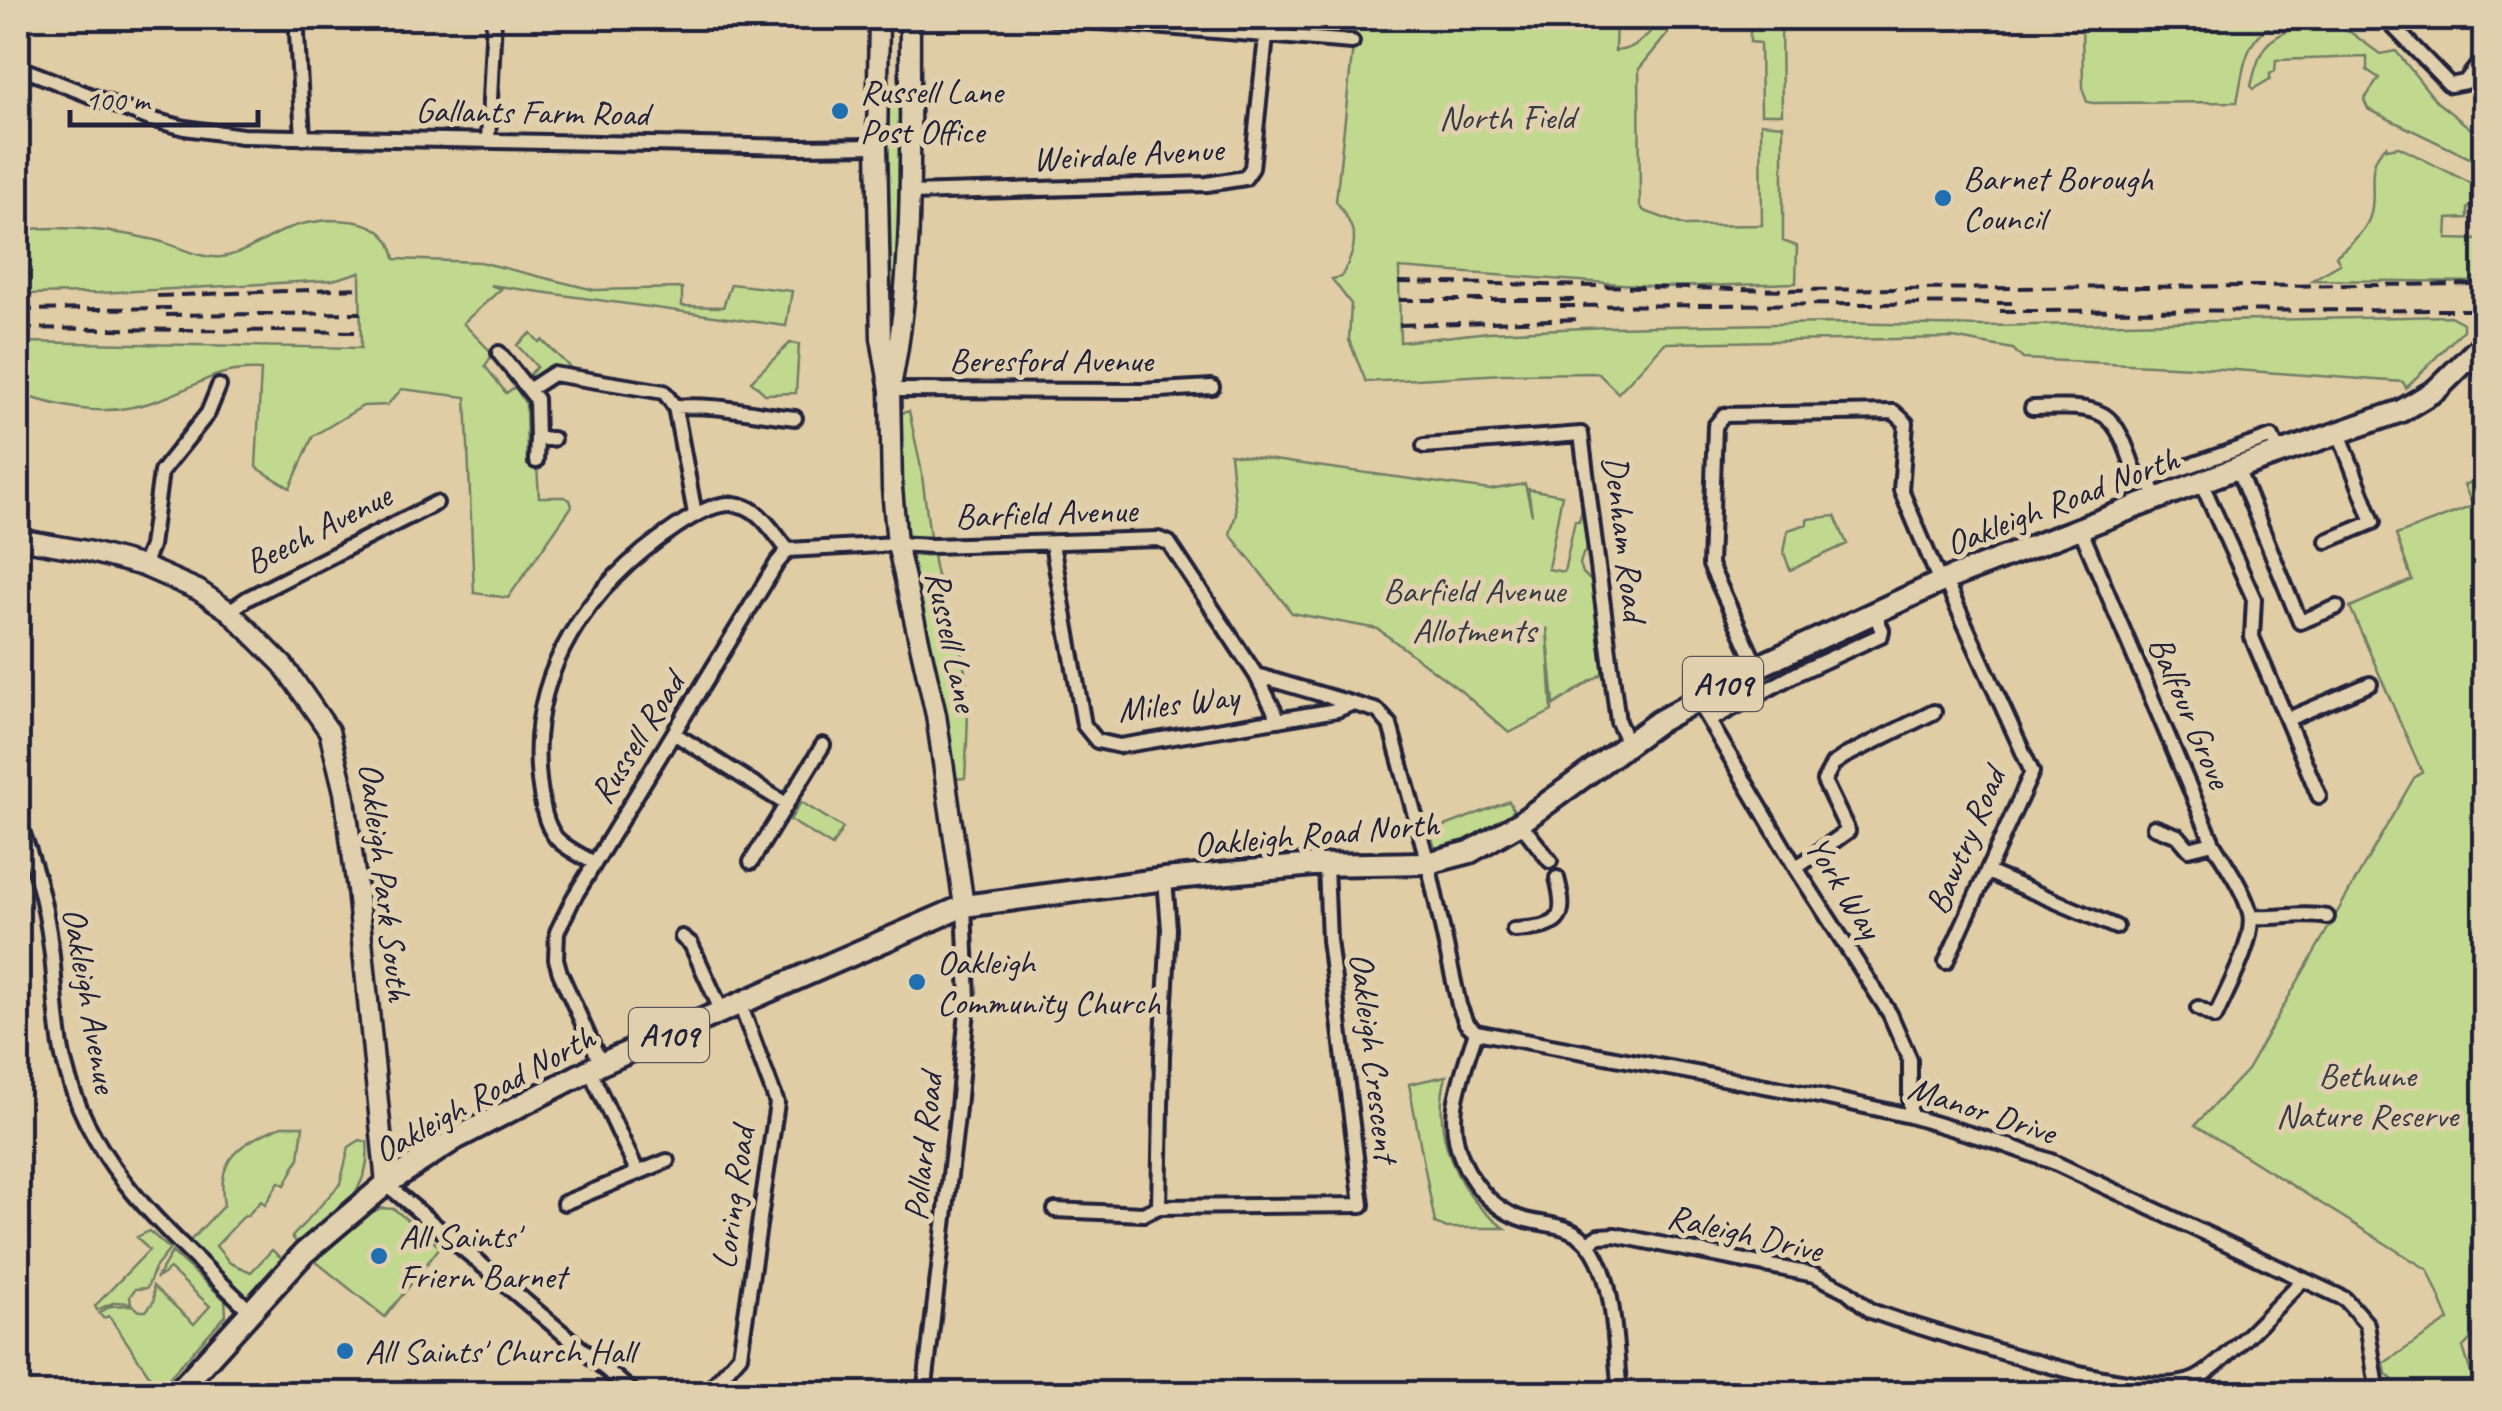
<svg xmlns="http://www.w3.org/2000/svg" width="2502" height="1411" viewBox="0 0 2502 1411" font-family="Caveat,sans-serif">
	<rect width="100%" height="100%" fill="#e0cda6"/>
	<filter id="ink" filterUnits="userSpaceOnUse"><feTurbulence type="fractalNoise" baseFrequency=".01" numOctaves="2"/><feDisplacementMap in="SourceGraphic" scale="20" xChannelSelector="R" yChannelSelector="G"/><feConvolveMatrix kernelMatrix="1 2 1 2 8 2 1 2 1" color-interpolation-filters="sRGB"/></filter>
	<g filter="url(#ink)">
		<!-- green -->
		<path fill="#c1d98f" stroke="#727e65" stroke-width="2.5" d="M1356,18h260l-1,33c21,-1 34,-16 46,-33h11l1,9 -34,42 1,136 4,6 42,15 76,-1 -1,-102 22,2v116l14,5 -1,37 -133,4 -264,-19 1,74 89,-10 120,-5 225,-4 151,3 465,-10 13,7v7l-57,58 -3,-6 -210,-15 -170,-8 -10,-10 -60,-11 -288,5 -47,50 -20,-20 -95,1 -137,8 -17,-42 2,-36 -19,-25 9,-2c19,-33 17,-46 -5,-76z
			M1750,18h31l1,96h-21l-1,-71 -10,-1z
			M2082,18h204c-42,16 -41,45 -49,84l-144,1 -6,-1 -4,-11z
			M2311,20l39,12 30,22 16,-3 41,51 47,37v26l-116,-56 -4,-9 15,-22 -12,-8v-13l-91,3 -1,11 -5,3v5l-17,10 -2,-3c12,-51 17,-44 60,-66z
			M881,100h17l2,18 -2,174 -4,38 -10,-2z
			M2386,146l1,3 12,-2 85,43v8l-16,10v10l-20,1 -1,20 37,1v42l-172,-2 28,-16 -4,-8c14,-12 31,-25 35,-43 6,-25 -7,-49 15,-67z
			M329,220c31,0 60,4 66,39l85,3 114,28 88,-2v18l41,1 8,-23 61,7 -6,35 -296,-41 11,4 -38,34 30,31 -8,12 21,27 9,-6 11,17 1,61 10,1 2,31h25l6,3 2,6 -64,92 -34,-5 -8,-196 -64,-8 -15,16 -24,1 -50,30 -23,52 -34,-21 5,-97c-46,-2 -57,13 -97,28 -55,21 -92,12 -146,-4v-52l343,6 -1,-76 -27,8 -234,13 -81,1v-64c47,-5 90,-1 137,10 22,5 42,19 66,17 23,-3 43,-18 64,-27 14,-7 29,-8 44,-10z
			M531,333l8,9 3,-2 32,31 -22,-4 -18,11 -5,-3 8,-8 -20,-22z
			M790,343l9,1 -3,49 -31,1 -14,-13z
			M909,411l12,57 9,69 -27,-1 -5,-49 1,-73z
			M1230,454l260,36 35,-6 7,31 -4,-26 34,6 -14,74 16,3 11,-52 4,1 4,-16 7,42 -7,7 -3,10 3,9 11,11 9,89 -49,32 -7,-78 5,84 -43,22 -48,-42 -83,-62 -86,-16 -62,-79 6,-20z
			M2484,476v850l-21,21 14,46h-70l-21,-19 -2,-11 65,-43 -21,-50 -233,-145 52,-55 167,-292 8,-6 -72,-165 62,-27 -16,-45 77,-29 -9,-21z
			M1835,516l12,28 -57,26 -6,-17 4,-23 19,-6v-5z
			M933,555c5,37 22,69 30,105 8,37 4,81 2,118l-11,1 -8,-66 -40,-157z
			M1509,801l5,10c-22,14 -51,42 -79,37l-5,-16z
			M801,802l42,26 -11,18 -42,-26z
			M1446,1076c-15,57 11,121 59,152h-58l-12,-5 -26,-139z
			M282,1126h21l-4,32 -14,27 -6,-3 -14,23 -4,-4 -14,15 -2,-1 -29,31 14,17 21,9 21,-22 12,10 -33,37h-5l-57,-55 35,-37c-9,-48 18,-63 58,-79z
			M360,1140l7,2c6,50 -32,71 -64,103l-6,-2 -5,-6 48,-53 9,-37z
			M381,1208l13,1 46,38 -55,70 -70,-56 55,-48z
			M149,1231l21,18 -15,19 -8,20 -12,1 -5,7 1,7 -16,-1 -18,8 -2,-4 54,-56 -12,-13z
			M172,1252l53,48 1,15 -71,78 -17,-3 14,-11 -43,-63 -6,2 -4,-5 12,-7 21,-1 8,6h6l8,-10 -1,-15 41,38 16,-18 -40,-37 -14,10z"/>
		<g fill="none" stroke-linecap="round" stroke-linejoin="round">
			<defs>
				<path id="street" d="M299,18l-2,16 6,104
					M1052,18l300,24
					M2385,18l65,67 15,-3 19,-25
					M18,67l132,52 35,9 57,8 559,11 76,-1
					M488,141l6,-123
					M910,193l297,-9 38,-6 7,-10 16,-150
					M499,353l37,46 1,40h16
					M2467,361l17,10
					M530,389l23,-15 111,18 11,15c36,-4 81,7 120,11
					M890,390l252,1 70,-4
					M675,407l20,107
					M2032,408c74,-2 81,-3 105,70l15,9 5,11
					M1424,446l157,-12 37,288 11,23
					M536,461l1,-22
					M2237,468l63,154 37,-15
					M2146,481l126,-44 7,17
					M2201,482l53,117 -2,38 67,159
					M2080,528l133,315c13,22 30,45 37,70 6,26 -24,79 -35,104l-17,-9
					M2327,541l46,-19 -34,-89
					M1052,544l32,181 13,16 23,5 217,-36 12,-5
					M143,566l8,-20 10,-74 47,-59 11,-27
					M1945,580l87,192 -86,190
					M229,611l19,-13 188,-95
					M1757,667l-47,-102 5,-139 9,-11 170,-3 12,11 -5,67 39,92
					M1256,675l23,45
					M1696,699l100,169 94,146 20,46v56
					M2288,719l82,-35
					M1709,721l89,-48 83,-38 1,-5 -8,-17
					M675,734l111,70
					M18,821c16,40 28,84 33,126 5,38 4,77 13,114 27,110 108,173 185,249
					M1520,823l30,38
					M2154,827l24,9 11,13 24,-6
					M751,862l72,-117
					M594,863c-12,-7 -29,-15 -38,-25 -13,-17 -14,-38 -17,-58 -12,-108 51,-196 137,-253 19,-13 47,-30 70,-20 17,7 30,29 42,43
					M1796,868l52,-37 -24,-50 9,-17 12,-8 89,-44
					M1987,872l129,55
					M1165,879l4,50 -7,127 -3,151 203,-2 -33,-265 -3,-74
					M2251,917c27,2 50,-5 76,0
					M1514,930c43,-3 55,-6 43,-52
					M682,937l9,7 31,68
					M1476,1032l343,64 91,20 87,26 56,20 292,137 22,25 11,70
					M601,1064l-41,-91 -4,-14 1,-27 16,-33 204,-336 11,-13 109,-6 35,2 226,-7 11,4 87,132 122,36 12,14 38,138 31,142 7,18 10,9c-8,24 -17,48 -21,74 -7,48 25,101 71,114 24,6 46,4 63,25 27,33 26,106 31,149
					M589,1069l48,102
					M386,1184l249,210
					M564,1203l103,-42
					M1055,1210l88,4 16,-7
					M1588,1243l11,-7 16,-1 200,40 32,16 24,20 26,9c62,18 244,84 298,59 26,-12 83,-75 107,-98
					M706,1394l34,-39 37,-252 -37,-99
					M924,1394l34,-286 10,-109 -4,-93
					M1114,1394v-4l105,4"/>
				<path id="secondary" d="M879,18l-2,128 4,192 9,52 2,98 5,56 39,171 28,191
					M892,381c24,-120 17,-242 18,-363
					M18,539l69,12 56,15 55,24 31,21 54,54 46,66 15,61 13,97 29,295"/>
				<path id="primary" d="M176,1394l128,-141 82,-69 69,-45 146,-75 363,-158 201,-27 148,-14 115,-2 42,-11 50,-29 138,-101 99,-55 188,-87 292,-112 164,-57 35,-21 48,-47"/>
			</defs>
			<!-- street casing -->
			<use href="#street" stroke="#22223b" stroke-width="20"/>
			<!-- secondary casing -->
			<use href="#secondary" stroke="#22223b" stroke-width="25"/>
			<!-- primary casing -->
			<use href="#primary" stroke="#22223b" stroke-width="28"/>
			<!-- street -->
			<use href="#street" stroke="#e1d0ad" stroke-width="12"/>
			<!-- secondary -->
			<use href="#secondary" stroke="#e1d0ad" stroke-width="18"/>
			<!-- primary -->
			<use href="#primary" stroke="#e1d0ad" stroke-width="20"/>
			<!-- rail -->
			<path stroke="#22223b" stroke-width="4" stroke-dasharray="15 8" stroke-linecap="butt" d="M1398,282l389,8 697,-6
				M157,296l204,-8
				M1399,300h175
				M1560,306l455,-3
				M18,310l159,-2
				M2000,311l484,-1
				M166,315l195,-2
				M1399,325l181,-6
				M18,328l343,4"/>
		</g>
	</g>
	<!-- markers -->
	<g fill="#1f6fb2" stroke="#e1d0ad" stroke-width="4">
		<circle cx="840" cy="111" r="10"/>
		<circle cx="1943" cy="198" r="10"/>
		<circle cx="917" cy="982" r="10"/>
		<circle cx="379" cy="1256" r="10"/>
		<circle cx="345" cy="1351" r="10"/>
	</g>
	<g text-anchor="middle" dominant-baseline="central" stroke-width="10" stroke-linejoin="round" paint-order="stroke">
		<!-- shield labels -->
		<g fill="#e1d0ad" stroke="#5b565d" stroke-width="2.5">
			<rect x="1683" y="657" width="80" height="54" rx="8"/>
			<rect x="629" y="1008" width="80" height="54" rx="8"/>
		</g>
		<g font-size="32" font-weight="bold" fill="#22223b">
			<text x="1723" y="684">A109</text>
			<text x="669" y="1035">A109</text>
		</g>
		<!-- poi labels -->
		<g font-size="35" fill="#22223b" stroke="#e1d0ad" text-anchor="start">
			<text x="860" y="91">Russell Lane<tspan x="860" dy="40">Post Office</tspan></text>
			<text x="1963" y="178">Barnet Borough<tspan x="1963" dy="40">Council</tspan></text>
			<text x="937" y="962">Oakleigh<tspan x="937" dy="40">Community Church</tspan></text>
			<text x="399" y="1236">All Saints'<tspan x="399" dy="40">Friern Barnet</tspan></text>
			<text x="365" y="1351">All Saints' Church Hall</text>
		</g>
		<!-- street labels -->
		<g font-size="35" fill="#22223b" stroke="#e1d0ad">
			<text transform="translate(532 112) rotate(1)">Gallants Farm Road</text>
			<text transform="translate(1128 154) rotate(-3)">Weirdale Avenue</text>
			<text x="1051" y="360">Beresford Avenue</text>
			<text transform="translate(2062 501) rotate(-21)">Oakleigh Road North</text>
			<text transform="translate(1046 513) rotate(-2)">Barfield Avenue</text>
			<text transform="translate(318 529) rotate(-27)">Beech Avenue</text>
			<text transform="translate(1625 538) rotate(83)">Denham Road</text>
			<text transform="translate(952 641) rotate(78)">Russell Lane</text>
			<text transform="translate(1178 703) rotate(-7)">Miles Way</text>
			<text transform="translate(2190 712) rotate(67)">Balfour Grove</text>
			<text transform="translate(637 738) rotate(-58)">Russell Road</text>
			<text transform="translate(1316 834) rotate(-5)">Oakleigh Road North</text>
			<text transform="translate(1965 841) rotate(-67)">Bawtry Road</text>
			<text transform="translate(385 882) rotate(83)">Oakleigh Park South</text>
			<text transform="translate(1844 887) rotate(58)">York Way</text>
			<text transform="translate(90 1000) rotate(80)">Oakleigh Avenue</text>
			<text transform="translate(1374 1057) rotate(83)">Oakleigh Crescent</text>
			<text transform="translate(484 1094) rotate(-29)">Oakleigh Road North</text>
			<text transform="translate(1982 1110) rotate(18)">Manor Drive</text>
			<text transform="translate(923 1147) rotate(-84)">Pollard Road</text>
			<text transform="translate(733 1198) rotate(-82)">Loring Road</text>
			<text transform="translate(1745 1233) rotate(13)">Raleigh Drive</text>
		</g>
		<!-- park labels -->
		<g font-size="35" fill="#3a3d48" stroke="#e1d0ad">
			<text x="1507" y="117">North Field</text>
			<text x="1474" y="590">Barfield Avenue<tspan x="1474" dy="40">Allotments</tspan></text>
			<text x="2367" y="1075">Bethune<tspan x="2367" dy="40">Nature Reserve</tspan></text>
		</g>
	</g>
	<!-- margin -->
	<rect width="2502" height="1411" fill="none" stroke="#e1d0ad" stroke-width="60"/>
	<rect x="30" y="30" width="2442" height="1351" fill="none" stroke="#22223b" stroke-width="4" filter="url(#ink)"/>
	<!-- scale -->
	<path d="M70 110v15h188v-15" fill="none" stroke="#22223b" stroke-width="5"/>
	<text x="85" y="110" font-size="30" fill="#22223b" stroke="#e1d0ad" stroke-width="8" paint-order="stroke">100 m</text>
</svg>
